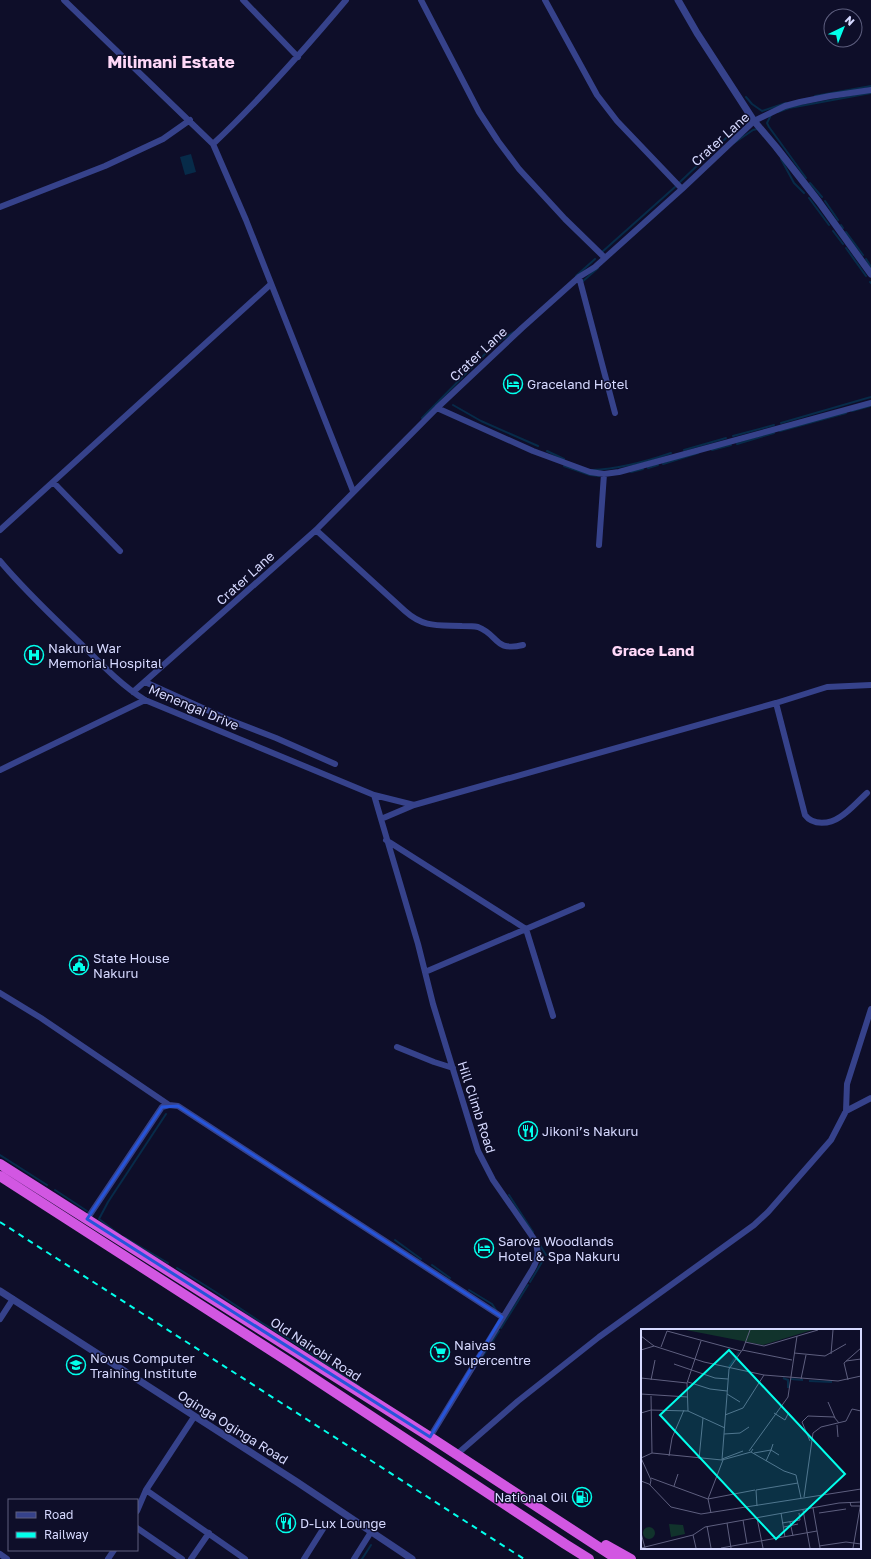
<svg xmlns="http://www.w3.org/2000/svg" width="871" height="1559" viewBox="0 0 871 1559" font-family="'Golos Text',sans-serif">
	<rect width="100%" height="100%" fill="#0e0e29"/>
	<!-- water -->
	<path fill="#072b49" d="M191,154l5,18 -11,3 -5,-18z"/>
	<g fill="none" stroke-linecap="round" stroke-linejoin="round">
		<!-- stream -->
		<path stroke="#072b49" stroke-width="2" d="M815,96l56,-10
			M746,97l6,7 10,7 24,-8
			M778,112l11,-4 82,-15
			M771,115l-4,8 2,4 37,51
			M734,143l19,-13 4,-1
			M781,159l13,24 10,10
			M680,182l64,-61
			M810,183l12,14
			M809,198l20,27
			M825,201l13,19
			M841,225l2,3
			M833,231l10,13
			M846,232l17,23
			M846,248l20,28
			M602,252l73,-65
			M866,259l5,8
			M576,276l19,-17
			M582,282l16,-14
			M870,282l1,1
			M453,405l28,16 57,25
			M852,411l18,-5
			M422,418l73,-74 19,-12
			M781,423l90,-26
			M780,431l66,-18
			M733,436l41,-11
			M737,444l37,-11
			M684,450l42,-12
			M712,450l19,-5
			M547,451l17,8
			M663,464l35,-11
			M564,466l26,9 9,1
			M648,468l10,-3
			M592,470c27,-1 53,-8 79,-17
			M631,472l12,-3
			M0,1155l47,30
			M55,1190l32,21
			M509,1195l24,37
			M120,1235l-21,-16 9,-17 58,-88
			M124,1237l44,26
			M395,1240l26,19
			M537,1240l9,15
			M432,1265l18,13
			M177,1268l37,23 48,32 30,18 67,45
			M530,1282l12,-20
			M469,1290l23,14 4,6
			M501,1328l27,-43
			M479,1362l20,-31
			M362,1559l9,-14"/>
		<!-- minor -->
		<path stroke="#36428b" stroke-width="6" d="M64,0l149,144 33,76 107,271
			M243,0l55,57
			M421,0l58,112 19,29 21,28 46,50 40,39
			M545,0l52,95 20,26 65,68
			M213,144c48,-45 91,-94 133,-144
			M0,207l105,-41 58,-27 27,-19
			M579,277l36,136
			M437,408l96,43 57,21 14,2 15,-2 252,-69
			M53,482l67,69
			M0,530l271,-246
			M316,530l89,81c19,17 33,14 57,15 5,0 11,0 16,1 21,8 16,25 45,18
			M599,545l5,-71
			M0,561c25,30 53,56 81,83 20,20 40,41 64,56l229,95 40,10 362,-102 51,-16 44,-2
			M145,682l82,37 49,19 59,26
			M133,692l183,-162 121,-122 85,-80 57,-51 16,-10 87,-78 72,-68 31,-15 15,-4 30,-6 41,-6
			M776,703l29,112c8,11 25,9 35,2 10,-6 18,-16 27,-24
			M0,770l145,-70
			M374,795l7,24 33,-14
			M381,819l37,125 15,60 45,147 15,29 41,59c6,11 4,21 -2,31l-102,167
			M386,840l140,89 56,-24
			M425,972l101,-43 27,87
			M0,993l41,25 128,87
			M397,1047l37,15 19,6
			M846,1111l1,-27 24,-75
			M87,1219l75,-112 7,-2 9,1 324,211
			M0,1319l13,-20
			M456,1455l62,-54 81,-64 155,-112 14,-13 63,-72 15,-29 25,-13
			M146,1490l99,69
			M137,1511l9,-21 48,-73
			M137,1528l45,31
			M0,1554l7,5
			M108,1559l6,-9
			M191,1559l18,-26
			M304,1559l19,-30
			M354,1559l17,-27"/>
		<!-- tertiary -->
		<path stroke="#36428b" stroke-width="7" d="M678,0l19,33 57,88 22,26 43,55 52,72
			M0,1291l297,191 115,77"/>
		<!-- trunk -->
		<path stroke="#d257e2" stroke-width="10" d="M0,1164l430,273 187,122
			M0,1176l289,186 276,182 24,15
			M606,1545l25,14"/>
		<!-- rail -->
		<path stroke="#02ffeb" stroke-width="2" stroke-dasharray="6 5" stroke-linecap="butt" d="M0,1222l524,337"/>
	</g>
	<!-- marked area -->
	<path fill="none" stroke="#2655da" stroke-width="3" stroke-linejoin="round" d="M178,1106l324,211 -72,120 -343,-218 75,-112z"/>
	<!-- icons -->
	<defs>
		<symbol id="hotel-ring" viewBox="-11 -11 22 22"><circle r="9.5" fill="#0e0e29" stroke="#02ffeb" stroke-width="1.5"/><path d="M-6-4.5h1.5V1H6V5H4.5V3h-9V5H-6ZM-4 0a1.8 1.8 0 1 1 3.6 0ZM.5 0V-2.5h3Q6-2.5 6 0Z" fill="#02ffeb"/></symbol>
		<symbol id="hospital-ring" viewBox="-11 -11 22 22"><circle r="9.5" fill="#0e0e29" stroke="#02ffeb" stroke-width="1.5"/><path d="M-5-5h3v3.5h4V-5h3V5h-3V1.5h-4V5h-3Z" fill="#02ffeb"/></symbol>
		<symbol id="civic-ring" viewBox="-11 -11 22 22"><circle r="9.5" fill="#0e0e29" stroke="#02ffeb" stroke-width="1.5"/><path d="M-.6-6.5H3V-4.5H.6V-3L4-1V1h2V6H-6V1h2V-1L-.6-3ZM-1.2 2.5V6h2.4V2.5Z" fill="#02ffeb"/></symbol>
		<symbol id="restaurant-ring" viewBox="-11 -11 22 22"><circle r="9.5" fill="#0e0e29" stroke="#02ffeb" stroke-width="1.5"/><path d="M-5-6h1v4h1v-4h1v4h1v-4h1v5L-1.5 .5V6h-2V.5L-5-1ZM5-6V6H3V1.5H1.5Q1.5-4 5-6Z" fill="#02ffeb"/></symbol>
		<symbol id="supermarket-ring" viewBox="-11 -11 22 22"><circle r="9.5" fill="#0e0e29" stroke="#02ffeb" stroke-width="1.5"/><path d="M-6-5.5h2.5l.6 2H6L4.5 2H-2.5L-4.4-4H-6ZM-1.5 3.2a1.3 1.3 0 1 0 .1 0ZM3 3.2a1.3 1.3 0 1 0 .1 0Z" fill="#02ffeb"/></symbol>
		<symbol id="university-ring" viewBox="-11 -11 22 22"><circle r="9.5" fill="#0e0e29" stroke="#02ffeb" stroke-width="1.5"/><path d="M0-5L7-2L0 1L-7-2ZM-4 1L0 2.5L4 1V4Q0 6-4 4Z" fill="#02ffeb"/></symbol>
		<symbol id="fuel-ring" viewBox="-11 -11 22 22"><circle r="9.5" fill="#0e0e29" stroke="#02ffeb" stroke-width="1.5"/><path d="M-5.5-6h7V0h2V4h1.3V-2.5L3-4.5l.8-.8L6-3V5H2.5V1h-1V6h-7ZM-4.2-4.7v3.2H.2V-4.7Z" fill="#02ffeb"/></symbol>
	</defs>
	<g fill-rule="evenodd">
		<use href="#hotel-ring" x="502" y="373" width="22" height="22"/>
		<use href="#hospital-ring" x="23" y="644" width="22" height="22"/>
		<use href="#civic-ring" x="68" y="954" width="22" height="22"/>
		<use href="#restaurant-ring" x="517" y="1120" width="22" height="22"/>
		<use href="#hotel-ring" x="473" y="1237" width="22" height="22"/>
		<use href="#supermarket-ring" x="429" y="1341" width="22" height="22"/>
		<use href="#university-ring" x="65" y="1354" width="22" height="22"/>
		<use href="#fuel-ring" x="571" y="1486" width="22" height="22"/>
		<use href="#restaurant-ring" x="275" y="1512" width="22" height="22"/>
	</g>
	<g text-anchor="middle" dominant-baseline="central" stroke-width="3" stroke-linejoin="round" paint-order="stroke">
		<!-- street labels -->
		<g font-size="13" fill="#d6d9ff" stroke="#0e0e29">
			<text transform="translate(720 139) rotate(-42)">Crater Lane</text>
			<text transform="translate(478 354) rotate(-43)">Crater Lane</text>
			<text transform="translate(245 578) rotate(-42)">Crater Lane</text>
			<text transform="translate(194 707) rotate(23)">Menengai Drive</text>
			<text transform="translate(477 1107) rotate(72)">Hill Climb Road</text>
			<text transform="translate(316 1349) rotate(33)">Old Nairobi Road</text>
			<text transform="translate(233 1427) rotate(32)">Oginga Oginga Road</text>
		</g>
		<!-- poi labels -->
		<g font-size="13" fill="#d6d9ff" stroke="#0e0e29" text-anchor="start">
			<text x="527" y="384">Graceland Hotel</text>
			<text x="48" y="648">Nakuru War<tspan x="48" dy="15">Memorial Hospital</tspan></text>
			<text x="93" y="958">State House<tspan x="93" dy="15">Nakuru</tspan></text>
			<text x="542" y="1131">Jikoni’s Nakuru</text>
			<text x="498" y="1241">Sarova Woodlands<tspan x="498" dy="15">Hotel &amp; Spa Nakuru</tspan></text>
			<text x="454" y="1345">Naivas<tspan x="454" dy="15">Supercentre</tspan></text>
			<text x="90" y="1358">Novus Computer<tspan x="90" dy="15">Training Institute</tspan></text>
			<text x="568" y="1497" text-anchor="end">National Oil</text>
			<text x="300" y="1523">D-Lux Lounge</text>
		</g>
		<!-- quarter labels -->
		<g font-size="15" font-weight="bold" fill="#ffd8f8" stroke="#0e0e29">
			<text x="653" y="650">Grace Land</text>
		</g>
		<!-- district labels -->
		<g font-size="17" font-weight="bold" fill="#ffd8f8" stroke="#0e0e29">
			<text x="171" y="61">Milimani Estate</text>
		</g>
	</g>
	<!-- overview -->
	<g transform="translate(641 1329)">
		<rect width="220" height="220" fill="#0e0e29"/>
		<path d="M45,1h126l-49,15zM28,195l14,1 2,9 -14,3zM2 204a6 6 0 1 1 12 0a6 6 0 1 1-12 0Z" fill="#11332c"/>
		<path fill="none" stroke="#072b49" stroke-width="2" d="M88,38l10,-15M142,49l5,2v8M150,50l12,1M168,52l23,1"/>
		<path fill="none" stroke="#5e5f7f" stroke-width="1" d="M0,7l13,10 50,16 60,13 74,6 23,-5M104,13l19,4 54,-16M20,18l6,-16 74,20M0,21l13,-4M101,21l50,10M153,24l31,3 21,-12M190,25l2,-24M205,32l15,-2M33,35l41,14 13,1M0,49l46,5M160,50l5,-24M10,51l4,-20M207,51l-4,-17 17,-15M47,53l22,7 17,2M0,65l47,3M86,65l13,8M10,67l1,57M187,73l7,16M47,82l-1,-28 14,-42M0,84l10,-3 37,1 37,17M133,84l11,7 3,-6M84,86l18,-7 21,-33M196,96l1,12M83,105l16,-1 9,-6M169,112l-8,-19 6,-6 26,1 5,6M108,122l39,-54 9,-61M110,123l33,19 12,4 5,23M113,124l17,-3 2,-6M28,127l3,-18 12,-28M0,129l11,-5 70,7 29,-8 2,-3M0,129l10,22 -1,5M58,130l4,-41M81,130l21,-8M81,131l7,-91 14,-20 7,-19M125,132l5,-11 8,5M10,149l57,21 47,-9M0,152l8,3 22,23 30,7 160,-25M33,157l4,-12M163,168l9,-64 8,-6 25,-6 6,-12 9,2M209,173l1,4h9M116,177l-1,-16 42,-7M172,179l7,40M162,181l7,38M70,184l-3,-14 15,-39M140,184l4,24M178,184l27,-4M116,189l6,30M102,191l4,24M149,193l3,14M86,194l4,25M141,194l18,-3 -1,-7M66,197l4,22M143,198l14,-3M0,204l4,15M52,206l3,13M178,217l27,-4 15,2M0,219l52,-13 12,-8 134,-24 22,-1M80,219l96,-17M212,219l8,-46"/>
		<path fill="#02ffeb" fill-opacity="0.15" stroke="#02ffeb" stroke-width="2" d="M88,21l116,124 -69,65 -116,-124z"/>
		<rect width="220" height="220" fill="none" stroke="#d6d9ff" stroke-width="2"/>
	</g>
	<!-- legend -->
	<rect x="8" y="1499" width="130" height="52" fill="#0e0e29" stroke="#5e5f7f"/>
	<rect x="16" y="1512" width="20" height="6" fill="#36428b" stroke="#5e5f7f"/>
	<text x="44" y="1519" font-size="12" fill="#d6d9ff">Road</text>
	<rect x="16" y="1532" width="20" height="6" fill="#02ffeb" stroke="#5e5f7f"/>
	<text x="44" y="1539" font-size="12" fill="#d6d9ff">Railway</text>
	<!-- north arrow -->
	<g transform="translate(843 28) rotate(43)"><circle r="19" fill="#0e0e29" stroke="#5e5f7f"/>
	<path d="M0-3L7 15L0 10L-7 15Z" fill="#02ffeb"/>
	<text y="-6" font-size="11" font-weight="bold" text-anchor="middle" fill="#d6d9ff">N</text>
	</g>
</svg>
